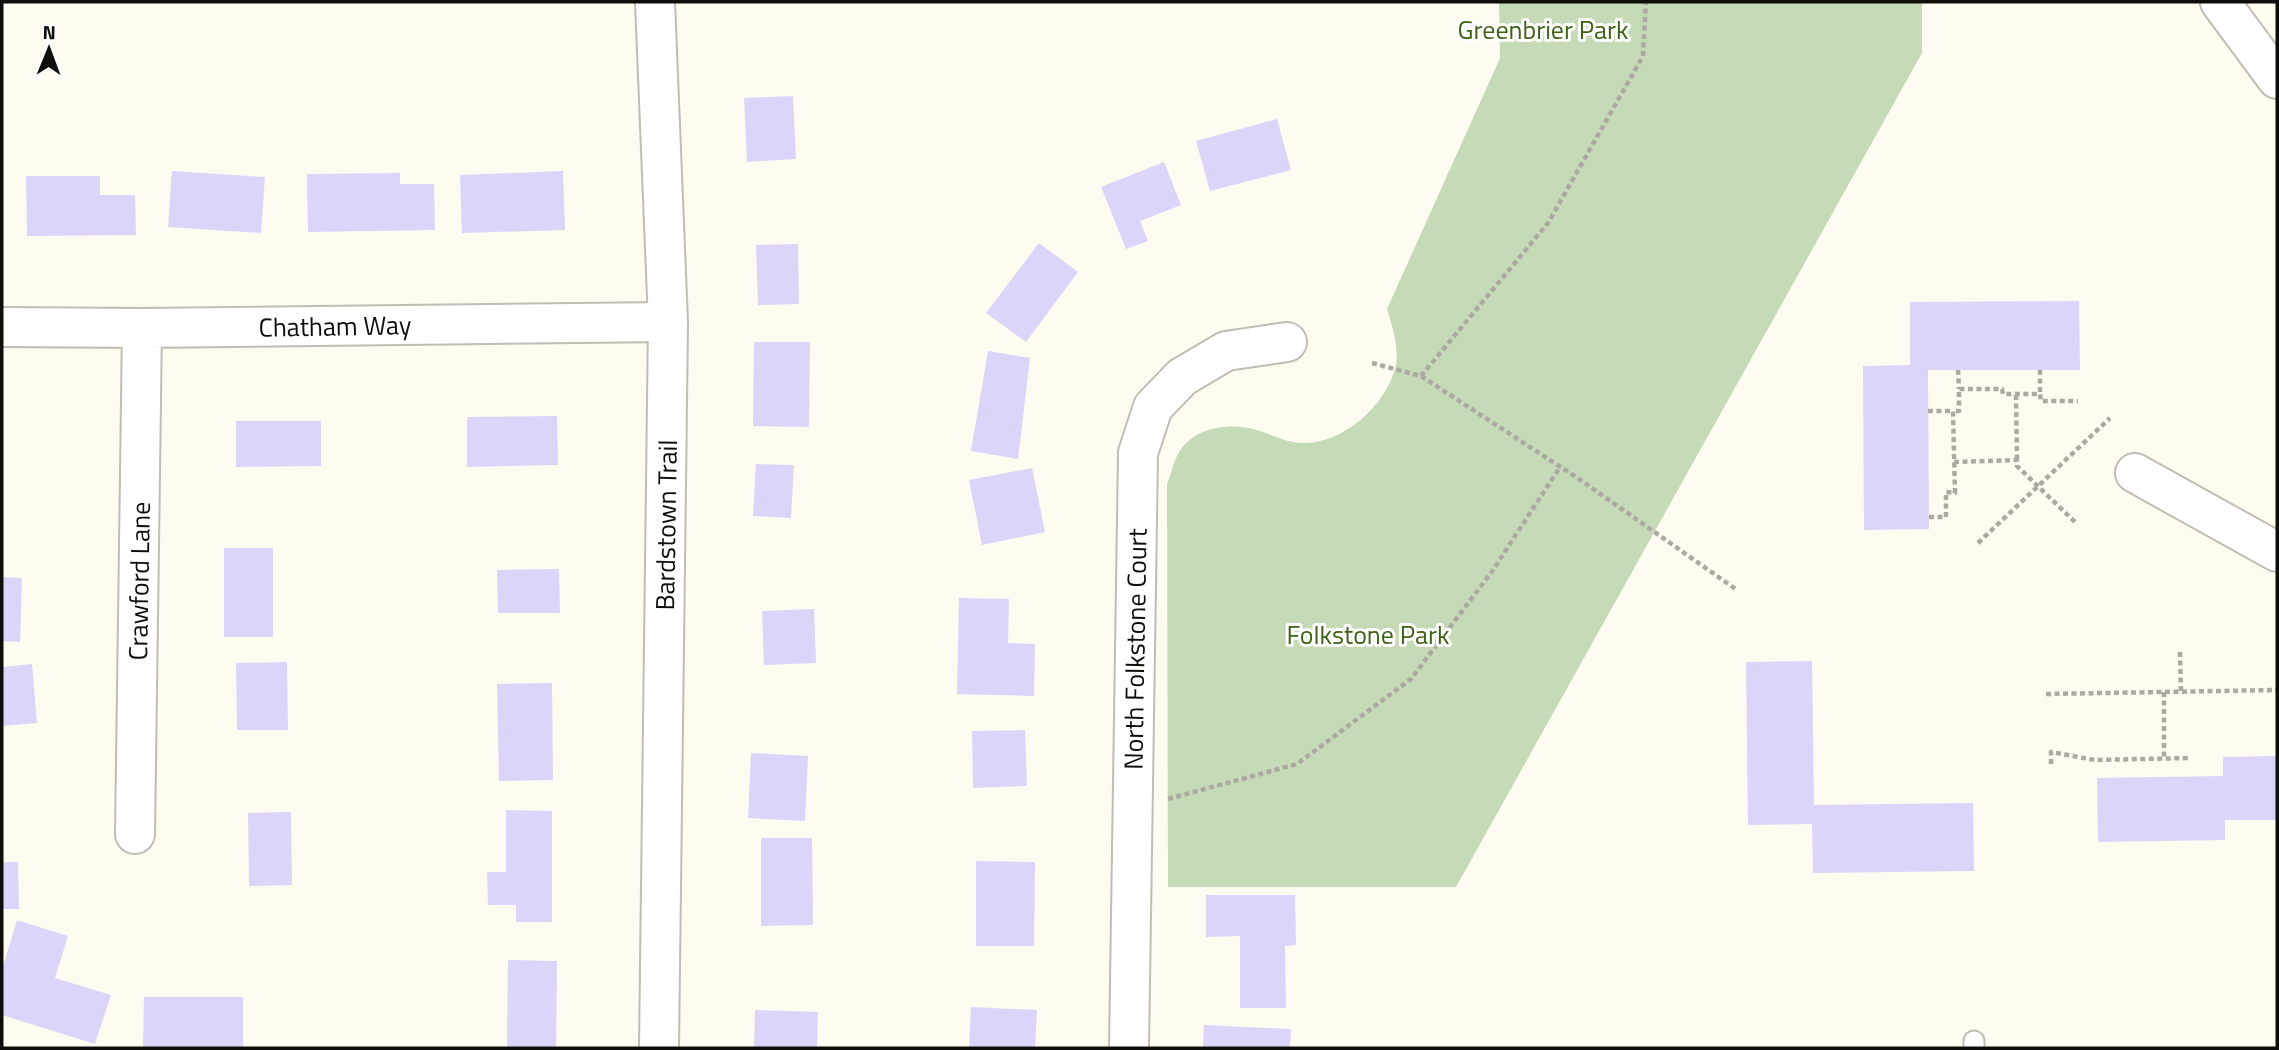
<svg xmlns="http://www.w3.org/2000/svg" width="2279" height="1050" viewBox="0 0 2279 1050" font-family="'Titillium Web',sans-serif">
	<rect width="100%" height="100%" fill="#fefbf1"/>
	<!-- green -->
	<path fill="#c5dab6" d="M1499,2h423v51l-466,834h-288l-1,-403c4,-9 6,-21 11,-30 13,-25 46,-31 71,-26 19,4 37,16 57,15 38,-1 77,-36 88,-71 7,-19 -1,-44 -7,-63l113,-251z"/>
	<!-- building -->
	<path fill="#dbd5f9" d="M793,96l3,63 -49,3 -3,-64z
		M1277,119l14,51 -81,21 -14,-50z
		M1164,162l17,43 -41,16 8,20 -22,8 -25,-62z
		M172,171l93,6 -4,56 -93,-6z
		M563,171l2,59 -103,3 -2,-58z
		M400,173v11h34l1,46 -127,2 -1,-58z
		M26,176h74v19h35l1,40 -109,1z
		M1039,243l39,29 -52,70 -40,-29z
		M798,244l1,60 -41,1 -2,-60z
		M2079,301l1,69h-152l1,159 -65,1 -1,-164 47,-1v-63z
		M754,342h56l-1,85 -56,-1z
		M988,351l42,7 -12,101 -47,-8z
		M557,416l1,49 -91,2v-50z
		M236,421h85v45l-85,1z
		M756,464l38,1 -3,53 -38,-2z
		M1032,468l13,64 -63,13 -13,-65z
		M224,548h49v89h-49z
		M559,569l1,44h-62l-1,-43z
		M2,577l20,1 -2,64 -18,-1z
		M959,598l50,1 -1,44 27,1 -1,52 -77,-2z
		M814,609l2,54 -52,2 -2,-54z
		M1812,661l2,144 159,-2 1,68 -161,2 -1,-49 -64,1 -2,-163z
		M287,662l1,68h-51l-1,-67z
		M32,664l5,59 -35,3v-59z
		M552,683l1,97 -54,1 -2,-97z
		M1025,730l2,56 -54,2 -1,-57z
		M751,753l57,3 -3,65 -57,-3z
		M2277,756v64h-52v20l-127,2 -1,-64 126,-2v-19z
		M506,810l46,1v111h-36v-17h-28l-1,-33h19z
		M291,812l1,73 -43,1 -1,-73z
		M761,838h51l1,87 -52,1z
		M976,861l59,1 -1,84h-58z
		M2,862h16l1,47h-17z
		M1206,895h89l1,50 -11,1 1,62h-46v-72l-34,1z
		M17,920l51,16 -13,42 56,17 -16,49 -93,-29v-45z
		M508,960l49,1 -1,87h-49z
		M144,997h99v51h-100z
		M971,1007l66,3 -2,38h-66z
		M755,1010l63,2 -1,36h-63z
		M1204,1025l87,4 -1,19h-87z"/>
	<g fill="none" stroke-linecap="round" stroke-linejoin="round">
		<defs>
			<path id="lane" d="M1974,1041v7"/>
			<path id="street" d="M655,2l13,320 -9,726
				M2,327l140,1 526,-6
				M2135,473l142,79
				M135,834l7,-506
				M1129,1048l9,-595 15,-46 29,-30 44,-26 61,-9"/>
			<path id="highway" d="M2220,2l57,77"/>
		</defs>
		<!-- lane casing -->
		<use href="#lane" stroke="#c1bdb4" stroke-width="23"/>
		<!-- street casing -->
		<use href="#street" stroke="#c1bdb4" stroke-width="42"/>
		<!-- highway casing -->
		<use href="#highway" stroke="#c1bdb4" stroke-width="42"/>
		<!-- path -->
		<path stroke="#aca9a2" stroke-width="4.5" stroke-dasharray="5 3.5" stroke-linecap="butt" d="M1372,363l49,13 158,103 158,111
			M1958,370l1,19
			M2040,370v24
			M1421,376l127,-153 95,-167 3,-54
			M2016,395l1,65
			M1928,411h25
			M1954,462l63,-2v6l59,57
			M1929,517h17v-25l9,1 -2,-82h6v-22h43l1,5h37l1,7h37
			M1978,543l132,-125
			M2180,652l1,40
			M2164,692v66
			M2046,694l231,-4
			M2051,764v-12l44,8 94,-2
			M1168,799l129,-35 114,-85 82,-109 67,-103"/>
		<!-- lane -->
		<use href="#lane" stroke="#fff" stroke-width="19"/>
		<!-- street -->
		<use href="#street" stroke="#fff" stroke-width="38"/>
		<!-- highway -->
		<use href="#highway" stroke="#fff" stroke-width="38"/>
	</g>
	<g text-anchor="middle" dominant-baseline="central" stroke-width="6" stroke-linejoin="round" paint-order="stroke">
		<!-- park labels -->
		<g font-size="26" fill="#3c6216" stroke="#fff">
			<text x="1543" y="29">Greenbrier Park</text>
			<text x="1368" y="634">Folkstone Park</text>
		</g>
		<!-- street labels -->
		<g font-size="26" fill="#100e0b" stroke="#fff">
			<text transform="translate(335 326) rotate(-1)">Chatham Way</text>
			<text transform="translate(666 525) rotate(-89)">Bardstown Trail</text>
			<text transform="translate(139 581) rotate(-89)">Crawford Lane</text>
			<text transform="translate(1135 649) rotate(-89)">North Folkstone Court</text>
		</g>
	</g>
	<!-- border -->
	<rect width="2279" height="1050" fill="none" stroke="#100e0b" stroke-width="7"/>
	<!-- north arrow -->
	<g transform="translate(49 49) rotate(1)" stroke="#ffffff" stroke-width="5" paint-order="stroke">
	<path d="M0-5L12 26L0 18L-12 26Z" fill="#100e0b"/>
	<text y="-10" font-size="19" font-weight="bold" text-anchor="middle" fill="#100e0b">N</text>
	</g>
</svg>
